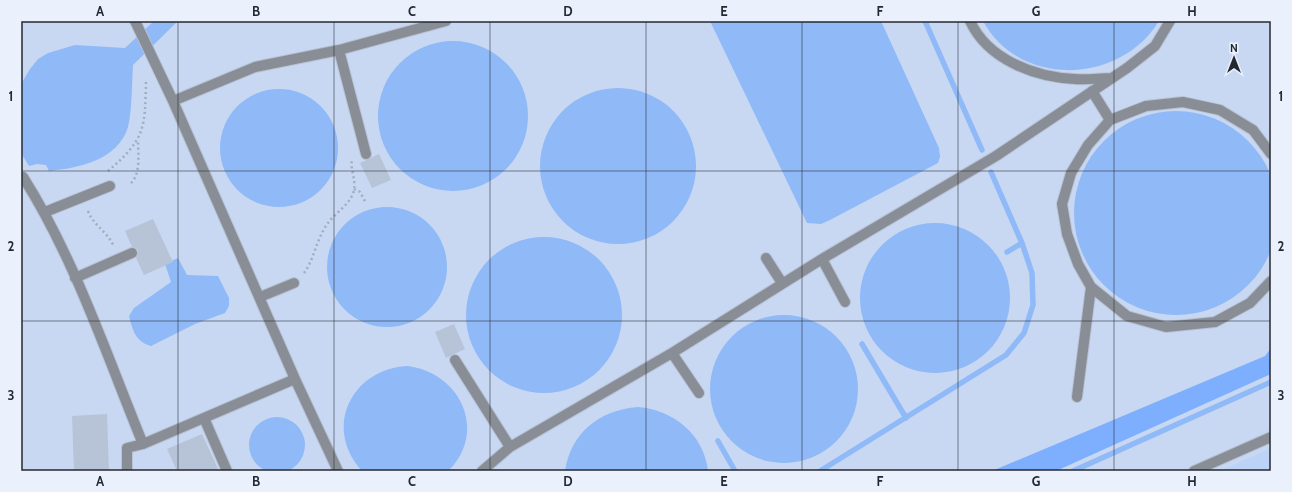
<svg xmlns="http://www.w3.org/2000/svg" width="1292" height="492" viewBox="0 0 1292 492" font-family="Cabin,sans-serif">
	<rect width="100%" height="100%" fill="#d8e4f8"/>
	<!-- built -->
	<path fill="#c8d8f2" d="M21,21h1250v450h-1250z"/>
	<!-- green -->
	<path fill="#bcd3f7" d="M1271,448v23h-51z"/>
	<!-- forest -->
	<path fill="#7daffe" d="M1271,348v26l-215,97h-64l273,-115z"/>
	<!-- water -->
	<path fill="#90b9f8" d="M154,21h24l-45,44c-1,16 -1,47 -5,62 -10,33 -49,41 -79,44l-3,-6 -9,-1 -8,2 -8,-13v-69l9,-15 8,-10 10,-6 27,-8 50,3z
		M710,21h171l58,127 1,9 -2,6 -108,57 -9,4 -14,-1z
		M983,21h176c-38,63 -139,68 -176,0z
		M378 116a75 75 0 1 1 150 0a75 75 0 1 1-150 0Z
		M540 166a78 78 0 1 1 156 0a78 78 0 1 1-156 0Z
		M220 148a59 59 0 1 1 118 0a59 59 0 1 1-118 0Z
		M1074 213a102 102 0 1 1 204 0a102 102 0 1 1-204 0Z
		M327 267a60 60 0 1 1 120 0a60 60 0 1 1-120 0Z
		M860 298a75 75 0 1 1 150 0a75 75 0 1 1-150 0Z
		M466 315a78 78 0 1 1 156 0a78 78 0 1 1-156 0Z
		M178,258l9,17 31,1 11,22v8l-4,7 -30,11 -44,22c-16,-5 -18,-15 -22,-30l5,-8 37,-26 -6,-18z
		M710 389a74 74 0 1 1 148 0a74 74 0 1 1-148 0Z
		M408,366c53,7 80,66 40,105h-86c-40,-43 -10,-103 46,-105z
		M638,407c35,3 66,27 70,64h-143c6,-39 35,-61 73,-64z
		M249 445a28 28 0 1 1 56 0a28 28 0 1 1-56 0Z"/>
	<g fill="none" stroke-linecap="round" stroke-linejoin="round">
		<!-- stream -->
		<path stroke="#90b9f8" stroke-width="5.5" d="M925,21l57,129
			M991,172l31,71
			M862,344l44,74
			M718,441l17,30
			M820,471l186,-116 18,-22 9,-28 -1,-32 -10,-30 -15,9
			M1073,471l198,-89"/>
	</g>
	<!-- building -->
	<path fill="#b7c4d7" d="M379,154l12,26 -19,8 -12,-25z
		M153,219l20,43 -29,13 -8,-17 2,-8 -6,-3 -7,-16z
		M454,324l11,25 -19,9 -11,-26z
		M107,414l2,57h-35l-2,-55z
		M202,434l17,37h-42l-10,-22z"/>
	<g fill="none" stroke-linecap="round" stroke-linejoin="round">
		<defs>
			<path id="service" d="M135,21l38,80 82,-34 84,-17 107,-29
				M970,21c18,39 65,56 105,58 13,1 25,-1 37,-1
				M339,50l27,104
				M1092,91l18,29
				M173,101l122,278 43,92
				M1271,154l-18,-24 -33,-20 -37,-8 -37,4 -36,14 -22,25 -17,28 -9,31 5,30 11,30 13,23 36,29 39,11 49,-5 35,-19 21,-22
				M23,177c51,80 84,179 120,267
				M45,212l65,-26
				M766,258l16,25
				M822,259l23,43
				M75,278l57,-25
				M260,297l34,-14
				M672,353l27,40
				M455,360l55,87
				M1077,397l14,-110
				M204,418l23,53
				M127,471v-23l16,-4 152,-65
				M482,471l28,-24 162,-94 150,-94 174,-103 131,-88 28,-22 15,-25"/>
			<path id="minor" d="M1194,471l77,-34"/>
		</defs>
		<!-- service casing -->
		<use href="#service" stroke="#b8c2d4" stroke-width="12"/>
		<!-- minor casing -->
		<use href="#minor" stroke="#b8c2d4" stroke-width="12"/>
		<!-- path -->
		<path stroke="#a2acbc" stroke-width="2.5" stroke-dasharray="2 3" stroke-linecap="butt" d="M108,171c38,-32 37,-44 38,-91
			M131,183c10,-9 7,-30 7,-43
			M354,189l6,3 6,11
			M88,211c5,14 20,21 26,36
			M304,273c11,-15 12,-34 24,-50 8,-11 23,-19 26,-33 2,-10 -4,-21 -2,-31"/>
		<!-- service -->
		<use href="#service" stroke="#898e96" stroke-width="10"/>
		<!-- minor -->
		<use href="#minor" stroke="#898e96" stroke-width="10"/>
	</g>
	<!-- grid -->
	<path fill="none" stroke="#242930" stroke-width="1" stroke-opacity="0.55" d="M178,21v450M334,21v450M490,21v450M646,21v450M802,21v450M958,21v450M1114,21v450M21,171h1250M21,321h1250"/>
	<!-- border -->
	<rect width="1292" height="492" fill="none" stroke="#eaf1fd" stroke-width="44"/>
	<!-- north arrow -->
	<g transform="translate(1234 58)" stroke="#eaf1fd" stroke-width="3" paint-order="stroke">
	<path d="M0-3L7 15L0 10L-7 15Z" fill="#242930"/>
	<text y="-6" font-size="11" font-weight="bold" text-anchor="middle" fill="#242930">N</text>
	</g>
	<rect x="22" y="22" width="1248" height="448" fill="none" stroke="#242930" stroke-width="1.5"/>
	<g font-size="13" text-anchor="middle" font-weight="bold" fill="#242930">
		<text x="100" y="16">A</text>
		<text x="256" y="16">B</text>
		<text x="412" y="16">C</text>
		<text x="568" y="16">D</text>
		<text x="724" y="16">E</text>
		<text x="880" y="16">F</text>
		<text x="1036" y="16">G</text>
		<text x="1192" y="16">H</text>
		<text x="11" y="101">1</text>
		<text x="1281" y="101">1</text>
		<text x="11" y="251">2</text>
		<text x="1281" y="251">2</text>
		<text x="11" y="400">3</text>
		<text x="1281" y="400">3</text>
		<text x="100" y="486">A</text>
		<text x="256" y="486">B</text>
		<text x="412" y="486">C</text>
		<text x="568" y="486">D</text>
		<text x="724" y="486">E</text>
		<text x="880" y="486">F</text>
		<text x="1036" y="486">G</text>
		<text x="1192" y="486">H</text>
	</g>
</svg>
